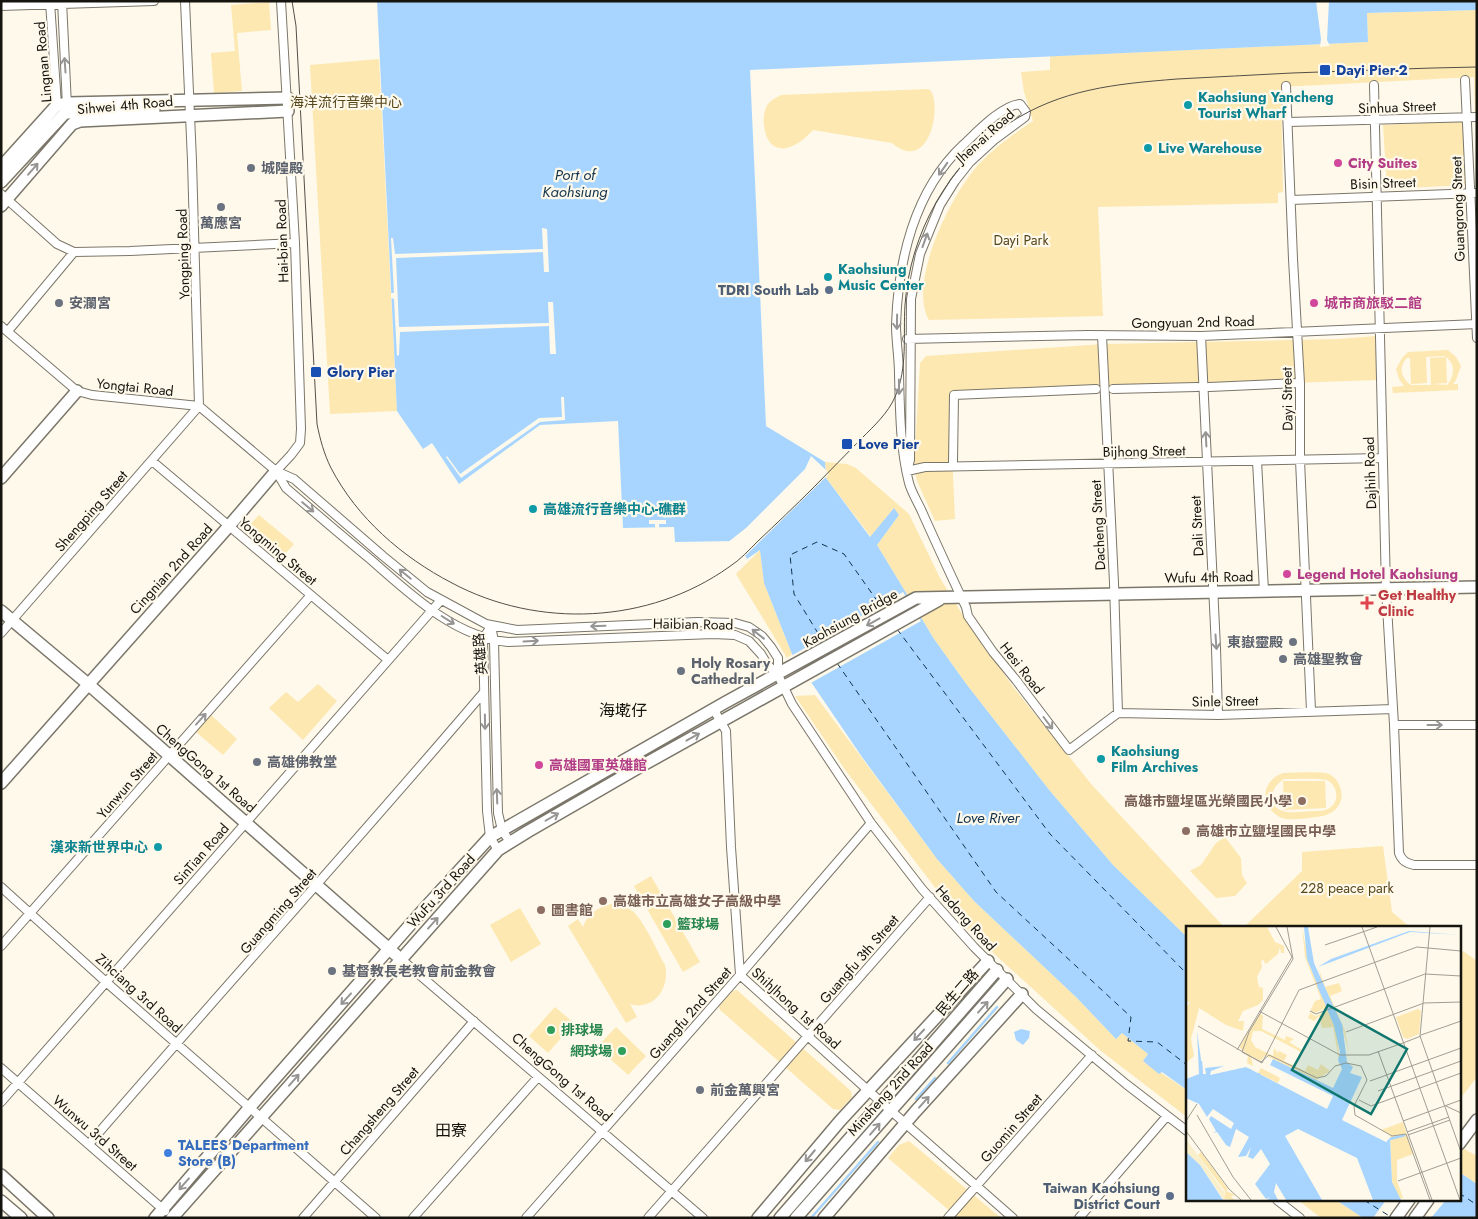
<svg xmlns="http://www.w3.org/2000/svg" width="1478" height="1219" viewBox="0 0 1478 1219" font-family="Jost,'Noto Sans TC',sans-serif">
	<rect width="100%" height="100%" fill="#fef9ea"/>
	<!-- green -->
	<path fill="#fde8b1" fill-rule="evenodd" d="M269,2l2,28 -34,3 5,58 -28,2 -3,-40 24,-2 -4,-46z
		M1477,10v103h-2l-1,-36 -193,10 2,105 -5,1v10l-180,4 5,109 -174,4c-22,-38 23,-127 50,-156 16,-17 35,-30 54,-43l-9,-29 -3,-20 29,-2v-14l318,-14 -1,-29z
		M379,59l18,352 -67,3 -20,-349z
		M928,89l3,2c11,19 -3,83 -39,52l-79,-13c-7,8 -22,21 -34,18 -16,-3 -19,-33 -11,-44 3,-4 9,-7 13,-9z
		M1464,121l2,64 -79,4 -4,-64z
		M1376,336l1,44 -423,15 -1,81 2,43 -20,2 -18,-40 -3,-14 6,-104 6,-7 178,-12 235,-5z
		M1448,350l8,7 5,9 -5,14 -3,4h5v6l-65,3 -1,-6 12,-1 -5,-7 -3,-10 6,-11 6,-6zM1444,356c12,6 11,20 3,29l-15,-1 15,-1 -1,-26 -16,1 1,27h-20c-10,-7 -13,-18 -4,-27h3l1,26 16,-1 -1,-26z
		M825,462l22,2 9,4 53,46 31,64 27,44 47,66 78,97 133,143h-38v9l-74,-72 -63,-74 -83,-106 -33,-46 -57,-94 22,-30 -6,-6 -22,28 -45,-59z
		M259,515l35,29 -15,17 -33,-28 -1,-3z
		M760,550l4,33 28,71 -5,4 -51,-84z
		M318,684l19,17 -34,39 -34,-32 17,-16 12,10z
		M815,695l122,164 37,42 103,97 39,41 6,-6 26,21 -5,7 44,29v27l-86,-66 -135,-123 -120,-157 -51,-75z
		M211,715l26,24 -14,16 -27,-23z
		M1283,773c11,0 36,-2 46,1 4,2 6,4 8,7 12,19 -1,35 -21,36 -10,1 -25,4 -34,1 -23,-10 -22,-37 1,-45zM1284,779c9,0 35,-1 43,1 9,4 13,19 5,26 -5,5 -12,5 -18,5 -9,0 -23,3 -31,0 -19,-6 -11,-25 1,-32z
		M1283,781h42l1,27 -42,2z
		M1225,837l16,21 1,17 5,8 -12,13 -19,2 -26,-27 11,-6 15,-22z
		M1383,846l9,66 19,16h-168l59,-57v-19z
		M651,876l49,86 -17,10 -49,-86z
		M612,904c6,1 13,2 19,6 12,8 26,41 34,55 4,17 -4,37 -23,40 -4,1 -9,0 -12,-1l7,13 -11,6 -58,-97 10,-7 5,8c5,-14 15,-20 29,-23z
		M520,908l21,36 -30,18 -21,-37z
		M1463,951l14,10v116l-18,23v-143z
		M737,990l114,101 1,6 -12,13 -7,-1 -113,-99 -1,-4 14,-15z
		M555,1007l19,16 -26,30 -19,-17z
		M616,1027l30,29 -18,19 -31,-28z
		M909,1141l92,77h-43l-70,-60 11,-13z
		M1459,1146l18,10v28l-18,-12z
		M1298,1200h38l27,18h-42z"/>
	<!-- water -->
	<path fill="#a7d5ff" d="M377,1h1100v9l-110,3 1,29 -618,28 16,356 59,36 1,16 44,59 24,-29 5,7 -22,30 57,94 33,46 83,106 63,74 74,72v153l-25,-18 -3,2 -16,-13 5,-7 -26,-21 -6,6 -39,-41 -103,-97 -37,-42 -75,-102 -70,-103 -28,-71 -4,-33 -13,9 -11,-18 -61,1 -1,-15 -51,1 -5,-107 -78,4 -81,59 -27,-41 -9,6 -26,-38z
		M1021,1029l9,2 -1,7 -6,7 -7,-5 -2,-8z
		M1459,1172l18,12v34h-114l-27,-18h123z"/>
	<!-- pier -->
	<path fill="#fef9ea" d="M1316,1h13l-2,39 3,6 -10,1 1,-8z
		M542,228l5,1 2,43h-5l-1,-20 -147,6 3,69 150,-4 -1,-21h5l3,52h-6l-1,-28 -149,6 -1,23 -2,1 -3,-57 -3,-1v-5h3l-3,-55h2l2,16 148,-5z
		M561,397h3l1,23 -25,2 -79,56 -15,-21 1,-1 13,18 79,-56 23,-1z
		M811,456l17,16v3l-84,82 -9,-13 -8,-1 19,-15 59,-59z
		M649,520h17v4h-7v6h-4v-6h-6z
		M903,592l18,29 -112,63 -18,-28z
		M1386,1200h60l-15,18h-58z"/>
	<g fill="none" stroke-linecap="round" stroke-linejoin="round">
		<!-- stream -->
		<path stroke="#a7d5ff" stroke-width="2.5" d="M948,1063l49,-56
			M916,1099l19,-21
			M811,1218l67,-76"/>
		<!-- ferry -->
		<path stroke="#12334e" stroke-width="1" stroke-dasharray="6 5" stroke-linecap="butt" d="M897,629l153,205 137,140
			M824,643l-30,-49 -4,-39 27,-13 27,12 39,55
			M837,663l159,229 135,125 -3,24 29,1 30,23
			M1459,1193l18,12
			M1364,1200l27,17"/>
		<defs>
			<path id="street" d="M62,1l5,105
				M185,1l7,160 7,245 77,65 10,17c28,24 56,48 84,71 39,34 84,78 138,83l205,-8 22,1 14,6 12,13 6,10 11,11 14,29 79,119 51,66 52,58 62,62 90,75 61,47
				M50,2l7,103 1,2
				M1,6l153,-5
				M1465,80l12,258
				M1374,85l12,504 8,136 5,128c3,8 7,10 15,12h63
				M1286,86l7,173 7,124v77l11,251
				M1288,122l189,-5
				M1,194l56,50 17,8 56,-1 165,-8
				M1291,200l186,-7
				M1,326l76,65 15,4 107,11
				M8,331l66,-79
				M1102,335l12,248 4,130
				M1201,336l15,312 2,67
				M907,339l181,-4 113,1 276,-12
				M1209,387l91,-4
				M1113,389l84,-2
				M152,461l236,199
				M1257,461l7,130
				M953,462l1,-67 142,-6
				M276,471l18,8 89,77 44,36 59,32 31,6 180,-8 38,1 14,4 13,9 9,11 7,11v17
				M276,471l15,-16 9,-12 1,-14 -6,-186 -14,-242
				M907,471l3,-11 1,-161 9,-45 20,-49 15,-24 15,-19 24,-22 31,-23 1,-5 -6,-8c-18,1 -44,29 -57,41 -49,46 -65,116 -67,180 0,16 3,33 3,49 1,36 1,74 10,109 3,11 10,21 14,31 14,31 28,62 43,93l2,9 25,36 23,28 53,70 49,-37 100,2 175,-6
				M907,471l18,-4 457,-9
				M491,626l-8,13 4,172 3,26 8,13
				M491,626l3,15 4,172 4,17 8,12
				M1,633l198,-227
				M714,710l12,21 5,116 9,128 141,127 132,116
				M1394,725h83
				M1,887l105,95 270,236
				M1,946l310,-351
				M401,959l302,259
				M1,1068l164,143
				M1,1102l440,-502
				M89,1144c130,-151 265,-299 395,-452
				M1277,1200l23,18
				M303,1218l171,-197
				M413,1218l125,-141
				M526,1218l214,-243 131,-152
				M648,1218l282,-321
				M948,1218l144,-163
				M1079,1218l88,-102"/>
			<path id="secondary" d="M1,167l56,-62 11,-2 220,-5
				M1,182l64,-69 89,-3
				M1,206l71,-82 8,-3 208,-10
				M1,478l76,-87
				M1,611l87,73 308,271
				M1,783l228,-257 47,-55
				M1459,1144l18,-24
				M1,1175l47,43
				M1,1201l20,17
				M155,1218l95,-111 174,-198 66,-72 236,-135 190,-104 561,-11
				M172,1218l326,-368 29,-18 116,-67 296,-165
				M758,1218l82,-97 148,-160
				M780,1218l217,-248
				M796,1218l211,-239
				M824,1218l91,-106 107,-118
				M1396,1218l13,-18
				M1415,1218l13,-18"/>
		</defs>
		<!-- street casing -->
		<use href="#street" stroke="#7b766a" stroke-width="10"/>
		<!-- secondary casing -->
		<use href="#secondary" stroke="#7b766a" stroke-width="14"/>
		<!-- street -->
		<use href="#street" stroke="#fff" stroke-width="8"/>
		<!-- secondary -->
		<use href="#secondary" stroke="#fff" stroke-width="11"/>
		<!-- tram -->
		<path stroke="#535048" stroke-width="1" d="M292,1l4,25 21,398c3,15 7,30 14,44 26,50 71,89 121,115 86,46 197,41 277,-16 11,-7 20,-17 29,-26 18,-17 37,-35 55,-53 16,-17 33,-33 49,-50 12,-12 26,-25 33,-41 13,-29 8,-62 10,-92 5,-72 43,-140 103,-181 53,-35 107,-40 169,-45 38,-2 77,-4 115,-6 62,-2 123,-5 185,-6"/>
	</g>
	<!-- one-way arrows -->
	<defs><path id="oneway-shaft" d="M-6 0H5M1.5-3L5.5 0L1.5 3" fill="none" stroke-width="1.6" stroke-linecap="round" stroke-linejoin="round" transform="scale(1.25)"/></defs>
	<g stroke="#969593">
		<use href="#oneway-shaft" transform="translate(65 65) rotate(-94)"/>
		<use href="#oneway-shaft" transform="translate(33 169) rotate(-49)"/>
		<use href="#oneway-shaft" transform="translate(943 169) rotate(125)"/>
		<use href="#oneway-shaft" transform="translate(925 240) rotate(-70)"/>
		<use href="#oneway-shaft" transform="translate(897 322) rotate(91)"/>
		<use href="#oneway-shaft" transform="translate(899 387) rotate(89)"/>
		<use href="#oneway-shaft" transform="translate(1206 439) rotate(-93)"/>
		<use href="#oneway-shaft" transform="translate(308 507) rotate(40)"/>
		<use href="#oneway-shaft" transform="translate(405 574) rotate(-141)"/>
		<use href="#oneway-shaft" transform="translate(448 620) rotate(32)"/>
		<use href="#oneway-shaft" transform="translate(873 622) rotate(151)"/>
		<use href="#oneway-shaft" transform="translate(598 626) rotate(178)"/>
		<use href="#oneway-shaft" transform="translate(758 634) rotate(-142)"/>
		<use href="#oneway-shaft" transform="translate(531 641) rotate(-3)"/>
		<use href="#oneway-shaft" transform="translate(1216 642) rotate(86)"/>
		<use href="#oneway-shaft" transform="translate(201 719) rotate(-48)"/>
		<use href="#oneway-shaft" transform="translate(485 722) rotate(89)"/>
		<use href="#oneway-shaft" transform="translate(1048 723) rotate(53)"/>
		<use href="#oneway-shaft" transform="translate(1435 725)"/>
		<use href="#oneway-shaft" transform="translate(693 737) rotate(-29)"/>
		<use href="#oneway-shaft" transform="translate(497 796) rotate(-92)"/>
		<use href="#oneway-shaft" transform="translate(552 817) rotate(-30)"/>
		<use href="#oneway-shaft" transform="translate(433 923) rotate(-48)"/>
		<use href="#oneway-shaft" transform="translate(346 999) rotate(132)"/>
		<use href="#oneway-shaft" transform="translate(983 1007) rotate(-48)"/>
		<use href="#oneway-shaft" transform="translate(919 1035) rotate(133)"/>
		<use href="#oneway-shaft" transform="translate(294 1080) rotate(-49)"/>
		<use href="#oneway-shaft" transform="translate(924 1102) rotate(-48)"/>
		<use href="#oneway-shaft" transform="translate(875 1129) rotate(-49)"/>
		<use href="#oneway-shaft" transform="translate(810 1156) rotate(130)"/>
		<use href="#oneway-shaft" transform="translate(184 1184) rotate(131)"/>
	</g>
	<!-- markers -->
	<g fill="#1a4fb4" stroke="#fef9ea" stroke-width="2">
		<rect x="1319" y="64" width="12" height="12" rx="2.5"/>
		<rect x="310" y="366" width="12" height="12" rx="2.5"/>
		<rect x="841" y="438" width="12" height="12" rx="2.5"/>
	</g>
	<g fill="#0f9aa8" stroke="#fef9ea" stroke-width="2">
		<circle cx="1188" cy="105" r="5"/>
		<circle cx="1148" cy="148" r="5"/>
		<circle cx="828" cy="277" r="5"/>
		<circle cx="533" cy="509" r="5"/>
		<circle cx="1101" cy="759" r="5"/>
		<circle cx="158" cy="847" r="5"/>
	</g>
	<g fill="#d1479c" stroke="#fef9ea" stroke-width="2">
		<circle cx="1338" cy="163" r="5"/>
		<circle cx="1314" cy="303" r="5"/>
		<circle cx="1287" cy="574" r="5"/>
		<circle cx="539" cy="765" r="5"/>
	</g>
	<g fill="#6b7280" stroke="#fef9ea" stroke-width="2">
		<circle cx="251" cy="168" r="5"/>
		<circle cx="221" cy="207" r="5"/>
		<circle cx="59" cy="303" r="5"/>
		<circle cx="1293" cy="642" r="5"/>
		<circle cx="1283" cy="659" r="5"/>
		<circle cx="681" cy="671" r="5"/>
		<circle cx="257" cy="762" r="5"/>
		<circle cx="332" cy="971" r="5"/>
		<circle cx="700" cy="1090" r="5"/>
	</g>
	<g fill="#5c6f8a" stroke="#fef9ea" stroke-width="2">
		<circle cx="829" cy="290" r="5"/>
		<circle cx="1170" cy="1196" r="5"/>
	</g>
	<path fill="#e0444e" stroke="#fef9ea" stroke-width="2" d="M1364.5 595.5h5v5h5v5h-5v5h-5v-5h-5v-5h5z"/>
	<g fill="#8d6e63" stroke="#fef9ea" stroke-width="2">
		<circle cx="1302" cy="801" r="5"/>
		<circle cx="1186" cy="831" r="5"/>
		<circle cx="603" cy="901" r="5"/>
		<circle cx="541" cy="910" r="5"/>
	</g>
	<g fill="#2e9e5b" stroke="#fef9ea" stroke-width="2">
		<circle cx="667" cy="924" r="5"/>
		<circle cx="551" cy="1030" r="5"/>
		<circle cx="622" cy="1051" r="5"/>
	</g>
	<circle fill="#3f7fe0" stroke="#fef9ea" stroke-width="2" cx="168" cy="1153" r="5"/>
	<g text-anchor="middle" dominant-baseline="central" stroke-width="4.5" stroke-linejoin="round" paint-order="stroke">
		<!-- street labels -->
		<g font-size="14" fill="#16140f" stroke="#fef9ea">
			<text transform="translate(43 62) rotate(-95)">Lingnan Road</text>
			<text transform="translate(125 105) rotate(-5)">Sihwei 4th Road</text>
			<text transform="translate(1397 107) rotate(-2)">Sinhua Street</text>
			<text transform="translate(985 136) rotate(-42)">Jhen-ai Road</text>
			<text transform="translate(1383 183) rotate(-2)">Bisin Street</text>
			<text transform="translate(1458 209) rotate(-92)">Guangrong Street</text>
			<text transform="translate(282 241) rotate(-92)">Hai-bian Road</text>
			<text transform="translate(183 254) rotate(-92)">Yongping Road</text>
			<text transform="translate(1193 322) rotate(-1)">Gongyuan 2nd Road</text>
			<text transform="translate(135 387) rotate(6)">Yongtai Road</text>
			<text transform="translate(1287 399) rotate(-91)">Dayi Street</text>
			<text transform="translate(1144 451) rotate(-1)">Bijhong Street</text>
			<text transform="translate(1370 473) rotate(-92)">Dajhih Road</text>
			<text transform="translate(91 511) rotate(-49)">Shengping Street</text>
			<text transform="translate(1098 525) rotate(-93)">Dacheng Street</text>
			<text transform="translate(1197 526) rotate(-93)">Dali Street</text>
			<text transform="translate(278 551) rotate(40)">Yongming Street</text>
			<text transform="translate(171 569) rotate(-48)">Cingnian 2nd Road</text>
			<text transform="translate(1209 577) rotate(-1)">Wufu 4th Road</text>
			<text transform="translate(850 618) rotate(-29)">Kaohsiung Bridge</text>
			<text transform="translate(693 624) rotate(1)">Haibian Road</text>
			<text transform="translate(480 654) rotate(-95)">英雄路</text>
			<text transform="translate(1022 668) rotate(52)">Hesi Road</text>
			<text transform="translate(1225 701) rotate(-1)">Sinle Street</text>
			<text transform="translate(206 768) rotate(41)">ChengGong 1st Road</text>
			<text transform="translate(127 785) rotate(-49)">Yunwun Street</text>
			<text transform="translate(201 854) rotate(-49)">SinTian Road</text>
			<text transform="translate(441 891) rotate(-48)">WuFu 3rd Road</text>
			<text transform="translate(278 911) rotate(-49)">Guangming Street</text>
			<text transform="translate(966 918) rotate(48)">Hedong Road</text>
			<text transform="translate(859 959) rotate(-49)">Guangfu 3th Street</text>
			<text transform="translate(957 992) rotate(-49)">民生二路</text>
			<text transform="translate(139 993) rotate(42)">Zihciang 3rd Road</text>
			<text transform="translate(796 1008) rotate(42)">ShihJhong 1st Road</text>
			<text transform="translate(690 1013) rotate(-49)">Guangfu 2nd Street</text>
			<text transform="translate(562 1077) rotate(41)">ChengGong 1st Road</text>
			<text transform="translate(890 1089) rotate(-48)">Minsheng 2nd Road</text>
			<text transform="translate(379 1111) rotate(-49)">Changsheng Street</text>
			<text transform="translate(1011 1128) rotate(-49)">Guomin Street</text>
			<text transform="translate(95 1133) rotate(41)">Wunwu 3rd Street</text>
		</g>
		<!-- transit labels -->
		<g font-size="14" font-weight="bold" fill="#164399" stroke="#fef9ea" text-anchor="start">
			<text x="1336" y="70">Dayi Pier-2</text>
			<text x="327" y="372">Glory Pier</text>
			<text x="858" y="444">Love Pier</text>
		</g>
		<!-- culture labels -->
		<g font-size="14" font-weight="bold" fill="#0d838f" stroke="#fef9ea" text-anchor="start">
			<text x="1198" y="97">Kaohsiung Yancheng<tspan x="1198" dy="16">Tourist Wharf</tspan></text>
			<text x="1158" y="148">Live Warehouse</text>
			<text x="838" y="269">Kaohsiung<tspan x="838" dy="16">Music Center</tspan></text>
			<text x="543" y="509">高雄流行音樂中心-礁群</text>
			<text x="1111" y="751">Kaohsiung<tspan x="1111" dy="16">Film Archives</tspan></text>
			<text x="148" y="847" text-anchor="end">漢來新世界中心</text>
		</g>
		<!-- park labels -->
		<g font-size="14" fill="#55461c" stroke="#fef9ea">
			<text x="346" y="102">海洋流行音樂中心</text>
			<text x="1021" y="240">Dayi Park</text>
			<text x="1347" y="888">228 peace park</text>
		</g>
		<!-- hotel labels -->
		<g font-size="14" font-weight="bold" fill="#b23c85" stroke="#fef9ea" text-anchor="start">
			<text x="1348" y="163">City Suites</text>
			<text x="1324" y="303">城市商旅駁二館</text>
			<text x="1297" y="574">Legend Hotel Kaohsiung</text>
			<text x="549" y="765">高雄國軍英雄館</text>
		</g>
		<!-- worship labels -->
		<g font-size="14" font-weight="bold" fill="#5b616d" stroke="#fef9ea" text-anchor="start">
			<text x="261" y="168">城隍殿</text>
			<text x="221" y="223" text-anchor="middle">萬應宮</text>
			<text x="69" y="303">安瀾宮</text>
			<text x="1283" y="642" text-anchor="end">東嶽靈殿</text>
			<text x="1293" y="659">高雄聖教會</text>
			<text x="691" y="663">Holy Rosary<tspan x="691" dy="16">Cathedral</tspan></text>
			<text x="267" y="762">高雄佛教堂</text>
			<text x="342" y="971">基督教長老教會前金教會</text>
			<text x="710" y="1090">前金萬興宮</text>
		</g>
		<!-- service labels -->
		<g font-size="14" font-weight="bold" fill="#4e5e75" stroke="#fef9ea" text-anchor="end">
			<text x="819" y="290">TDRI South Lab</text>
			<text x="1160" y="1188">Taiwan Kaohsiung<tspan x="1160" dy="16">District Court</tspan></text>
		</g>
		<!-- health labels -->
		<g font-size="14" font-weight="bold" fill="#be3a42" stroke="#fef9ea" text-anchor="start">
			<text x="1378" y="595">Get Healthy<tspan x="1378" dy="16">Clinic</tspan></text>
		</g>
		<!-- education labels -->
		<g font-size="14" font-weight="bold" fill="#785e54" stroke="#fef9ea" text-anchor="start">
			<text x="1292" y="801" text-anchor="end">高雄市鹽埕區光榮國民小學</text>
			<text x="1196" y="831">高雄市立鹽埕國民中學</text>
			<text x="613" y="901">高雄市立高雄女子高級中學</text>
			<text x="551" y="910">圖書館</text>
		</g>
		<!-- leisure labels -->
		<g font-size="14" font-weight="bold" fill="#27864d" stroke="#fef9ea" text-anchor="start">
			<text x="677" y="924">籃球場</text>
			<text x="561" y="1030">排球場</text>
			<text x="612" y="1051" text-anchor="end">網球場</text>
		</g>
		<!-- shop labels -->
		<g font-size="14" font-weight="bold" fill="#366cbe" stroke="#fef9ea" text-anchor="start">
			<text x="178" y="1145">TALEES Department<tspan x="178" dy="16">Store (B)</tspan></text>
		</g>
		<!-- water labels -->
		<g font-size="15" font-style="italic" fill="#12334e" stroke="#fef9ea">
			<text x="575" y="175">Port of<tspan x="575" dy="17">Kaohsiung</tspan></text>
			<text x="988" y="818">Love River</text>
		</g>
		<!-- quarter labels -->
		<g font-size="16" fill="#16140f" stroke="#fef9ea">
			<text x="623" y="710">海墘仔</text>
			<text x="451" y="1130">田寮</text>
		</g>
	</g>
	<!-- overview -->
	<g transform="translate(1186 926)">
		<rect width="275" height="275" fill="#fef9ea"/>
		<path d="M0,1h81l8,15 9,4v7h-3l-1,-6 -2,7 -11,9 -2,1 -1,-4 -3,1 1,6 -5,10 2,10 4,1v12l-5,5 -15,6 -5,10h6l-1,10 -17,-6 -27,-17 -8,31 3,17 -8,7v-55l4,-6 -4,-1zM116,1l7,37 20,47 8,24 3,30 -7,-38 -11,1 -3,-12 -5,5 -6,-3 2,-5 6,3 11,-5 -1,-3 -11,5 -5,-2 5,-10 6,-2 -16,-42zM133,43l6,18 14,-4 3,8 -12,5 15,35 4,22 -7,-27 -20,-41zM232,83l3,2 -2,23 -12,5 -4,-2 -7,-20zM74,87l3,3 -1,13 23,11 1,-4 8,3 -5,3 13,8 -1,2 -40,-21h-8l-2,9 4,7 18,9 1,-8 4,5 1,-2 8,4 -3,6 21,10 3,-6 10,5 3,-6 9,7 -14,9 -51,-25 -4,6 -10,-5 2,10 -6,-3 1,-8 -9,-8zM75,142l19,10 -2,5 -20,-10zM217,196l10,32 -16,6v21l6,17 -4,1 -7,-17 -2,-48 -9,-4zM15,226l27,37 -2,2 10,4 -5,1 3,4 -10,-1 1,-8 -27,-36z" fill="#fde8b1"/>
		<path d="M0,213l38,53v8l-24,-35 -14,-13z" fill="#f9efca"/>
		<path d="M118,1h4l6,36 28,62 5,37 6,5 -3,6 12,4 -20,43 44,22 4,-4 2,44 9,18h-28l-16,-42 -59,-29 -13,7 37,64h-36l-10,-17 -2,9 4,8h-11l3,-3 -4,2 -11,-15 15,-20 -9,-15 -8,10 -5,-2 3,-10 -5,9 -8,1 11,-20 -13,-8 -6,18 -4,-2 -9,-13 -4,1 3,-2 -7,-12 2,-3 20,13 3,-6 -21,-14 -6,8 -8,-13 -13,-6v-19l13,-5 -2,-43 6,43h3l-1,-6 19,-2 -13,5 -1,4 36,-8 81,42 6,-13 -63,-31 3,-6 60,29 9,-19 -4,-9 2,-8 -6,-26 -27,-67zM223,5l52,4 -51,-3 -92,35 13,-8zM0,226l14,13 23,35h-37z" fill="#a7d5ff"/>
		<path fill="none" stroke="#a7d5ff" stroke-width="2.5" d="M132,59l23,40 4,36 -9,-36zM15,135l1,17 12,6 19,-2 15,-11M64,143l-6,21 2,18 31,40 30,52M0,155l12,6 21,1 15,-4 13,-10M33,157l8,-4 4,-8M50,159l24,-11M0,162h41M0,165l19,-1M0,166l106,21 27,3 11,-4 7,-12 -2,-5 -53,-26 -1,-5M15,180l46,-31M204,213l15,-4"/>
		<path fill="none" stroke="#a19d92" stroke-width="1" d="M101,1l6,32 -44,73 -7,20 19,10 8,-7 48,23 9,-2 9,-10 11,-3 15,3 6,14 -13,26 1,9 37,21 14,-2 24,66M176,1l98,273M244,1l-10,109 41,116M139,19l52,-18M73,85l81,44h29l34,-12M124,85l6,3 109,-40 36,2M12,100l64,37 37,-73 118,-43 44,4M160,106l78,-29 37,-1M235,109l40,-14M217,117l18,-7M51,124l55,-93 -16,-30M192,125l54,149M184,155l91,-33M192,165l83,-30M173,174l12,6 90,-33M260,180l15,7M11,189l36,62 18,23M0,195l11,-17M217,195l58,-21M0,205l43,58 12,11M221,206l42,-15M222,209l42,-15M212,255l63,-23"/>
		<path fill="#0f766e" fill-opacity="0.15" stroke="#0f766e" stroke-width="2.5" d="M142,79l79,44 -36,65 -79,-44z"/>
		<rect width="275" height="275" fill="none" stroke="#16140f" stroke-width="2.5"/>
	</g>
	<!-- border -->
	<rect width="1478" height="1219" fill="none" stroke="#16140f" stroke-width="5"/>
</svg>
